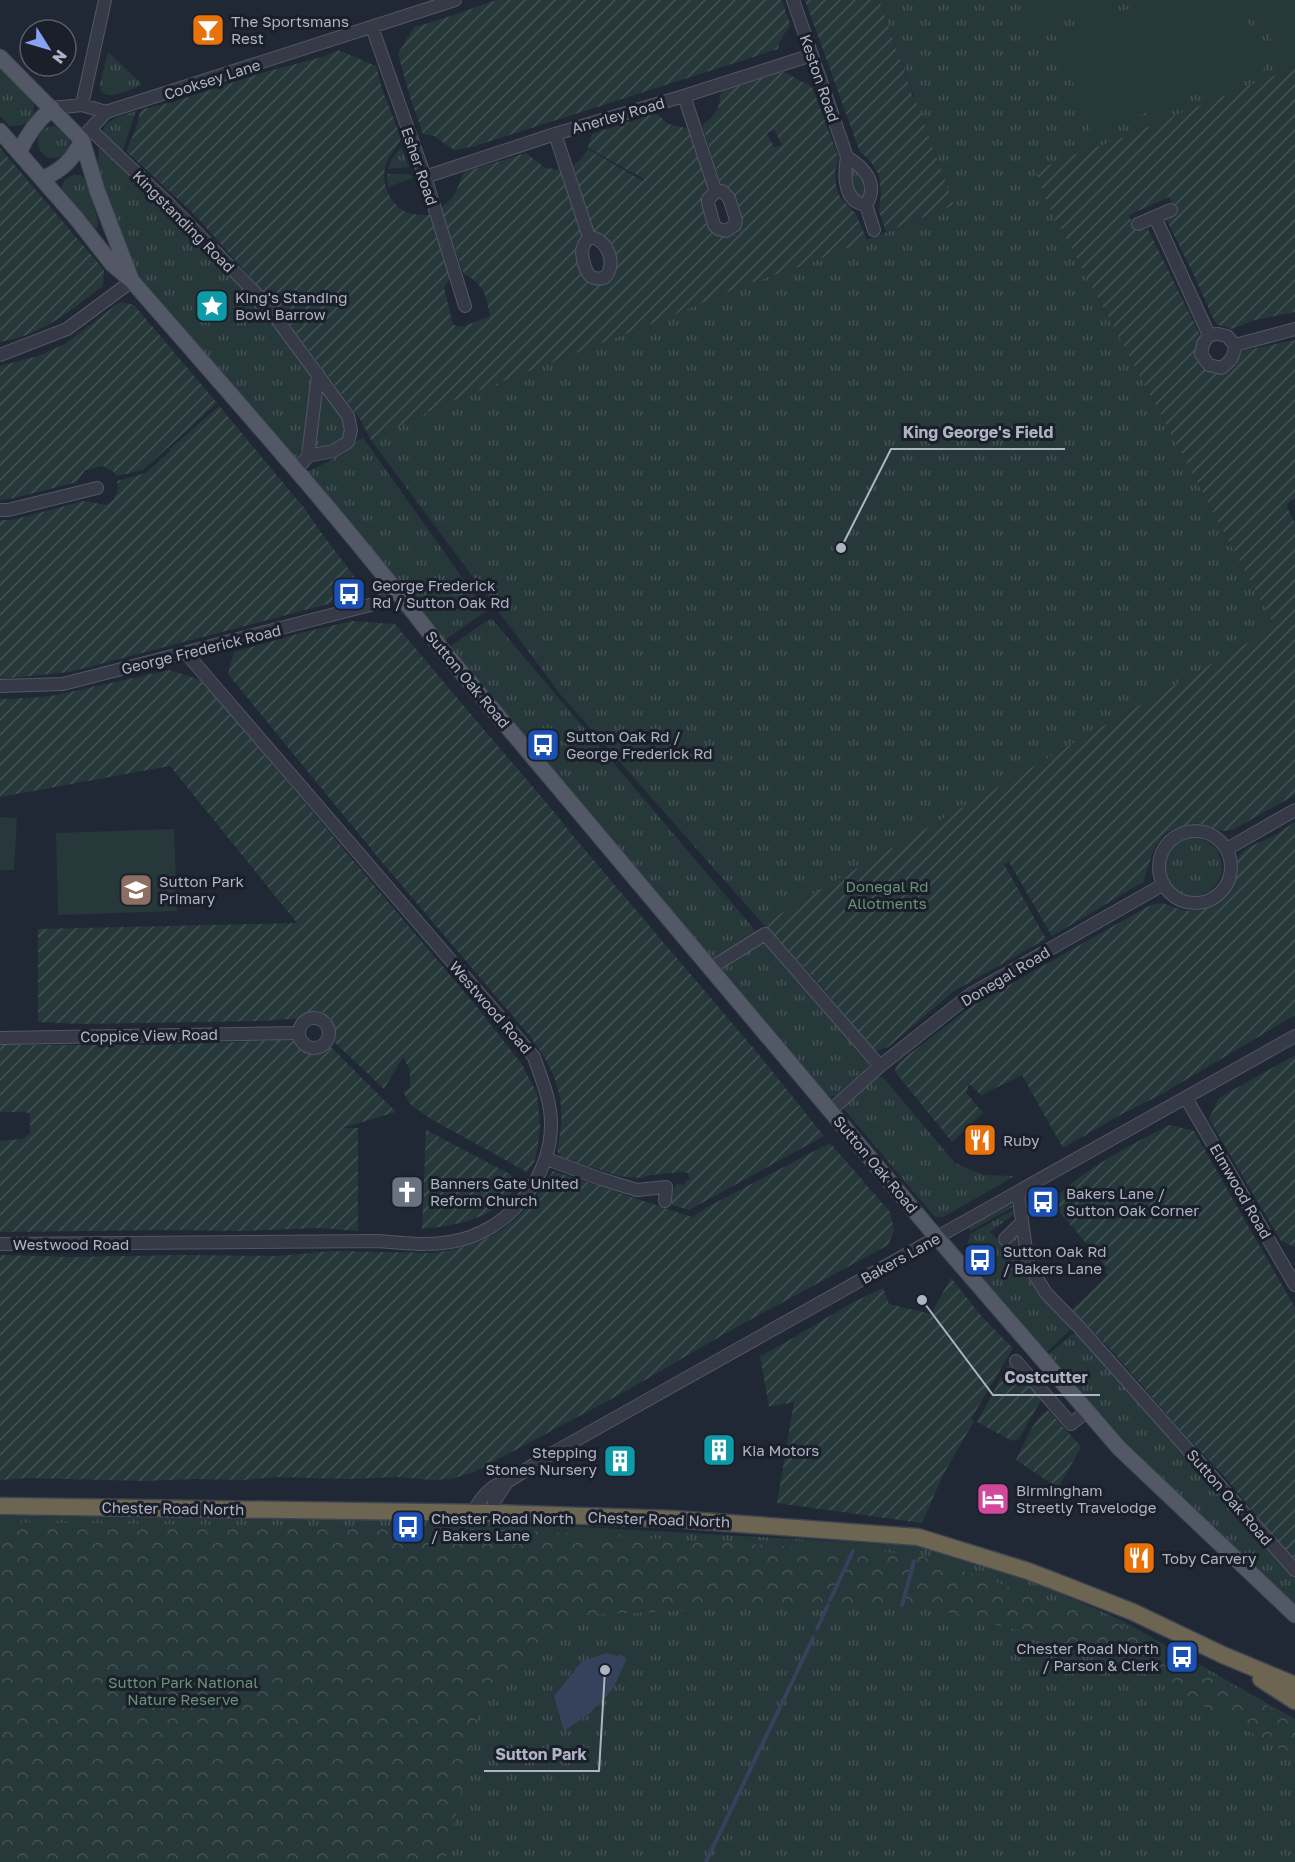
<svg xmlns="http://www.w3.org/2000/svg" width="1295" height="1862" viewBox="0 0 1295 1862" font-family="'Golos Text',sans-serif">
	<defs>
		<pattern id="grass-tufts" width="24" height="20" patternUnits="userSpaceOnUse" patternTransform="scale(1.5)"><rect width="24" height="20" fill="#27383a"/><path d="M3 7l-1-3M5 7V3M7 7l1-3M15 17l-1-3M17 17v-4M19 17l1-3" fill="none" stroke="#445255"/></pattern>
		<pattern id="forest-crowns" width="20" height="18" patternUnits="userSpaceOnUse" patternTransform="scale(1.5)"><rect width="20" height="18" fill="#27383a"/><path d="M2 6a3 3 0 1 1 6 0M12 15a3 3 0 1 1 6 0" fill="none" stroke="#445255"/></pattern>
		<pattern id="garden-furrows" width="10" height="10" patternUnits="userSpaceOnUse" patternTransform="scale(1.5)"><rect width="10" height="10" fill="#27383a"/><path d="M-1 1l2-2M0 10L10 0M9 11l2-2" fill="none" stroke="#445255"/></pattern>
	</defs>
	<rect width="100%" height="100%" fill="#212835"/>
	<!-- grass -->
	<path fill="url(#grass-tufts)" d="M879,0h416v67l-258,105 10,31 228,424 -452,261 -60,36 -203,-230 -189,-254 71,-35 219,-85 86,-36 55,-18 152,-61z
		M108,52l33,31 1,2c-11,4 -42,21 -42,-1z
		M0,69l34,30c1,19 -5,28 -24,27l-10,-10z
		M136,111l-14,42 -21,-18c5,-17 20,-19 35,-24z
		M38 142a16 16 0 1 1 32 0a16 16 0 1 1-32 0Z
		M99,144c62,59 125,118 178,186 11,13 26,28 32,45 5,15 -1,72 -12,84h-4l-155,-181 -19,-38 -21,-75z
		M401,147l8,20 -21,2 3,-9z
		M852,166l6,2 9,21 -4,10 -9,-5 -5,-20z
		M387,174h23l3,4 -25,9z
		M75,175h5l8,7 10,40 -1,6h-5l-30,-36c-1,-10 4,-15 13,-17z
		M323,394l3,1 18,23 3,13 -6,12 -27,7 4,-40z
		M363,438l123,173 -41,29 -142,-166 40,-20 13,-13z
		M491,618l262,310 3,4c-4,9 -27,24 -37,26 -6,1 -6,0 -10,-3l-260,-308z
		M1164 867a29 29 0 1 1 58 0a29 29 0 1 1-58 0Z
		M764,942h3l103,120 -1,4 -3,3 -31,27 -5,1 -4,-4 -102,-122v-5l4,-4z
		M878,1077l6,1 3,4 68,81 28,12 32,1 -72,41h-7l-3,-2 -90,-107 1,-3z
		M1010,1205l3,2 -43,24 -2,-4z
		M1015,1209l-1,5 -24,18 8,8 9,-7 9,2 2,26 4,10 50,57 -26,25 -75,-89 -6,-11 5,-19z
		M1075,1332l121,132 99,114v29l-159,-152 -37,-38 -52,-62z
		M0,1516l478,5 441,25 107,32 97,43 172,98v143h-1295z"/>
	<!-- forest -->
	<path fill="url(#forest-crowns)" d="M0,1522l477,6 438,26 208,72 172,95v36l-188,-104 -203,-52 -317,14 -102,76 -40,171h-445z"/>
	<!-- garden -->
	<path fill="url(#garden-furrows)" fill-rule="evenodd" d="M497,0h285l8,24c-3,9 -10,12 -12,25l-303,97 -21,4 -20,-14 -11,-2 -12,-34 -13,-46 16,-27c28,-7 55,-18 83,-27z
		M805,0h74l33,92 -1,1 5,8 38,104 -68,27 -7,-21 2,-18 -2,-18 -10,-16 -9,-7z
		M338,50l38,16 6,23 19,49c-4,10 -13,18 -16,29 -4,18 6,37 21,45 8,3 16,3 24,3l4,7 17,56 -7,9 7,30 2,7 3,2 6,1 28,-11c-4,-21 -6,-32 -26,-42l-22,-62 -1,-4c8,-6 13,-12 17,-21 2,-5 3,-10 6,-15l62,-19 19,15 18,2 20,64 5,44 24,-5 -20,-46 -19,-61 7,-6 8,-11 55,32 1,-2 -56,-31 4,-14 64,-21 12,11 22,5 19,59 -5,10 20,36 15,-24 -9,-20 -9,-6 -19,-59c12,-9 18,-15 18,-30l3,-4 58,-19c10,1 17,10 29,13l3,4 26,70 -4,12 1,16 4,10 16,17 11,26 -65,26 -55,18 -86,36 -219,85 -71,35 -11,-21 -83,-112 -83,-93 -68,-63 10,-22 4,-17 4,-3 29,-7 85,-28 64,-17zM774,129l8,17 -8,1 -7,-14z
		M1295,67v245l-40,8 -23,9 -16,-5 -25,-55 -26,-52 11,-7 -7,-13 -40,18 7,17 12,-3 53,108c-8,9 -7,20 2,29l26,3 6,-6 7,-12 53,-11v158l-7,5 -1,4 8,16v272l-63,35c-12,3 -20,-4 -32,-6 -6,-1 -12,0 -19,2 -28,7 -29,33 -38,56l-91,54 -43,-74 -5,2 42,75 -92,52 -66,56 -11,4 -5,-3 -56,-68 -53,-56 60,-36 452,-261 -228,-424 -11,-32 37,-16 33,-11z
		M0,148l104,122 -1,16c-33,25 -61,49 -103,56z
		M120,302l14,3 83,98 -74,67 -26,6 -3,-4 -11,-6 -18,4 -8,12 -63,16 -14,2v-134l38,-10 27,-12z
		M219,406l86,103 15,22 37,49 -6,18 -281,74 -70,7v-159h12l72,-19 22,4c9,-5 14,-14 11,-24l29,-8 24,-22v-2z
		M352,621l43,3 79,94 82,96 17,22 187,220 64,80 -135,74 -17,-5 -1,-12 6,-9 8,1v-4l5,-1 -2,-7 -5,-1 -33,3 -10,3 -21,-2 -58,-19 -4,-6c11,-50 1,-77 -28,-116l-148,-174 -153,-187 6,-22 67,-19z
		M169,670l32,10 275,326 45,57 16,30 3,34 -3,24 -3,11 -7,10 -96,-53 -20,-14 -8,-13 7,-4v-18l-7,-13 -19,32 -52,-49 3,-9 -1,-7 -3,-6 -8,-6 -11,-1 -10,7 -42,3 -178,3 -44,-2v-93l259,-6 -127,-157 -170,31v-98l30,-1 27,-3z
		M1295,822v193l-133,79 -42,21 -57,33 -41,-73 -41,20 -12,-11 -3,9 17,20 -31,29 -56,-69 -1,-3 3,-7 74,-57 175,-99c17,-8 19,-1 35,3 11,2 22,-1 32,-6 23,-11 15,-31 25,-48 7,-11 26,-15 36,-21 7,-4 13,-9 20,-13z
		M280,1040c6,1 16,0 21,3 14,7 13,11 28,2l67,67 -54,16h16v103l-37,-3 -78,3 -73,-1 -170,2v-91l20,-2 1,1 9,-7v-19l-4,-2h-26v-67h162z
		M1295,1055v192l-14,-6 -72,-122 10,-21z
		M1170,1125l24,6 101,177v254l-70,-85 -41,-43 -71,-82 -41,-42 36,-35 -3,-4 3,-2 -57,-67c33,-33 77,-56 119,-77z
		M426,1130l95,50c-24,38 -56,44 -99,49z
		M830,1143l60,69 4,19 -6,14 -162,88 -100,58 -152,81 -22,7 -21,1 -34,-3 -49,2 -70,-2 -34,3 -49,-1 -51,2 -112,-3 -32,2v-225l71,2 111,-2 96,1 54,-5 102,2c59,-8 89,-32 119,-82l139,46 19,-12z
		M951,1278l31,39 31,31 -42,71 3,2 -31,54 -21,48 -145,-20 17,-101 -25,5 -9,-51c30,-15 57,-33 85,-49 12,-7 25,-13 38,-19l6,16 42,10z
		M1010,1362l31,38 -22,39 -7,2 -35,-19z
		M1048,1410l33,37 -23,41 -42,-28c7,-13 18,-43 32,-50z"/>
	<!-- pitch -->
	<path fill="#27383a" d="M1018,0h103l-94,30z
		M1153,0h87l25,68 -173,65 -36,-97z
		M1256,0h39v57l-15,6z
		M0,817l17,1 -3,52h-14z
		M174,829l3,82 -119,4 -2,-82z"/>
	<!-- water -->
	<path fill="#36415c" d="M606,1653l21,5 -14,31 -24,25 -25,17 -10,-35 28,-35z"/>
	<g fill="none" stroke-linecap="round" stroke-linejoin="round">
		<!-- stream -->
		<path stroke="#36415c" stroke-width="4" d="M830,1600l23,-49
			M902,1605l12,-44
			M817,1629l11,-24
			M706,1862l107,-224"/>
		<defs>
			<path id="minor" d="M793,0l54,157c18,11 32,27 19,48l8,25
				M372,27l53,150 40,129
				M684,96l32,96 6,-1 7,7 7,22 -1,5 -9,6 -8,-2 -4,-4 -6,-22v-4l8,-7
				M82,105l23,-105
				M52,108l30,-3 24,7
				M90,129l80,76 95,98 83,113 3,14 -3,12 -15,9 -25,5 -12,15
				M555,134l34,103c19,1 29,29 15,41 -13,2 -16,-2 -20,-14 -3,-12 -3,-17 5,-27
				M85,135l21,-23 349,-112
				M847,157c-3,18 -4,45 19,48
				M425,177l130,-43 129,-38 128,-41
				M1155,217l54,118
				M1138,224l33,-14
				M1218,334l9,2 8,9c-1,12 -4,16 -14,23l-12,-3 -8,-11 2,-10 6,-9z
				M1235,345l60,-16
				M0,355l67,-26 65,-48
				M308,456l10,-82
				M0,510h8l89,-22
				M0,686l63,-2 315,-81 19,-13
				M1159 867a36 36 0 1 1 72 0a36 36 0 1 1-72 0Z
				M1227,849l68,-39
				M711,968l54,-34 115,132
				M299 1033a15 15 0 1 1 30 0a15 15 0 1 1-30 0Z
				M0,1038l297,-5
				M1186,1098l109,187
				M831,1110l49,-44 91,-72 193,-110
				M547,1159l54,20 36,11 29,-3 -1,14
				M1018,1192l10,72 18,29 33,34 216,243
				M1005,1239l16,-16
				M0,1244l377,-3c25,2 49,5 73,1 56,-8 102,-63 101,-119 0,-23 -10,-45 -17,-66l-348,-404
				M1016,1361l55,63 16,-13
				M473,1513c6,-13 19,-30 34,-31l39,-25 749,-421
				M493,1513l1,-11 13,-20"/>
			<path id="major" d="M0,57l82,83 15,50 34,89
				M0,131l76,87 36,46 20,17c105,121 212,240 309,367l487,579 191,221 176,167
				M19,153c8,-19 18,-32 33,-45
				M42,179c20,-9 31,-19 40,-39"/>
			<path id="highway" d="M0,1506l493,7 181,6 244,18 110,34 39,15 66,26 90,43 72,30
				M1261,1679l34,22"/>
		</defs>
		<!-- minor casing -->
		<use href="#minor" stroke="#525764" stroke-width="14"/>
		<!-- major casing -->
		<use href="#major" stroke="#3e4350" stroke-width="17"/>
		<!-- highway casing -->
		<use href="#highway" stroke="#3f4451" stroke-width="19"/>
		<!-- minor -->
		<use href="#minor" stroke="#353a46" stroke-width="12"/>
		<!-- major -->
		<use href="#major" stroke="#535866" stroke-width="15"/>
		<!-- highway -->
		<use href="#highway" stroke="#6b6552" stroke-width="16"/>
	</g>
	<!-- icons -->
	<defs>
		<symbol id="bar-square" viewBox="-11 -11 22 22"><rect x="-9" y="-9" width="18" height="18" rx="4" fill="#e8710a" stroke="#1a1f2a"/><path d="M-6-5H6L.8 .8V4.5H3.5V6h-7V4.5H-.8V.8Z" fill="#fff"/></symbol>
		<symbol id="sight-square" viewBox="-11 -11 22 22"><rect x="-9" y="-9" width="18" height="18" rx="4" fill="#0f9aa8" stroke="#1a1f2a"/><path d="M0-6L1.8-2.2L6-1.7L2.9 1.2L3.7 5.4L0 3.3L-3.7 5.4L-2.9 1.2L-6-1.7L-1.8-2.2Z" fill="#fff"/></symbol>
		<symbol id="bus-square" viewBox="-11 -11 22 22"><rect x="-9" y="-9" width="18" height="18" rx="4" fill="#1a4fb4" stroke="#1a1f2a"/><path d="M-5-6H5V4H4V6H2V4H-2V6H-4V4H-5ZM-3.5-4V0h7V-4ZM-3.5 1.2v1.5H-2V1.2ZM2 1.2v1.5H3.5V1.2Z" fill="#fff"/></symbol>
		<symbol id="school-square" viewBox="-11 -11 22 22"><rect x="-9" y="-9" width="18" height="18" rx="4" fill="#8d6e63" stroke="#1a1f2a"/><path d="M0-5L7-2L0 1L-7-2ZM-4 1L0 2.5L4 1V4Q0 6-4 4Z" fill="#fff"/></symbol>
		<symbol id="restaurant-square" viewBox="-11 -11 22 22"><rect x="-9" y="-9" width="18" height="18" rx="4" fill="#e8710a" stroke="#1a1f2a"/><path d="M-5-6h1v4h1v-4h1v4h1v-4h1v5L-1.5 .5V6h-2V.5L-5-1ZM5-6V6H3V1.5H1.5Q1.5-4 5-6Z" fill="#fff"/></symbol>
		<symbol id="church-square" viewBox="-11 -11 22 22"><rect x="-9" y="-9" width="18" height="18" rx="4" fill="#6b7280" stroke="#1a1f2a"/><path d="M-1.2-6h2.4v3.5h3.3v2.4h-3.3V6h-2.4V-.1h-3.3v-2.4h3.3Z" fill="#fff"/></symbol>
		<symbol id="building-square" viewBox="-11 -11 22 22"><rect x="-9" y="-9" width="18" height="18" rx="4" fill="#0f9aa8" stroke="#1a1f2a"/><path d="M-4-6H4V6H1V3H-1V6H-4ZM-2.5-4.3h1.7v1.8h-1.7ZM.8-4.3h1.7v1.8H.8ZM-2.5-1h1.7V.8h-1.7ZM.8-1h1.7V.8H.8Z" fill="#fff"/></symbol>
		<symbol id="hotel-square" viewBox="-11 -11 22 22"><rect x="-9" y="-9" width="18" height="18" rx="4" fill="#d1479c" stroke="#1a1f2a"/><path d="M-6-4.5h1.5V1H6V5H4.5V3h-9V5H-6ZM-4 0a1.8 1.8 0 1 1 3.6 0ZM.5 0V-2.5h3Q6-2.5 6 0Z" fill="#fff"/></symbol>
	</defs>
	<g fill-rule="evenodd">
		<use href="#bar-square" x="189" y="11" width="38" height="38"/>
		<use href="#sight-square" x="193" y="287" width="38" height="38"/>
		<use href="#bus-square" x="330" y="575" width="38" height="38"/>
		<use href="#bus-square" x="524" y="726" width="38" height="38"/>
		<use href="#school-square" x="117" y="871" width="38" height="38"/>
		<use href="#restaurant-square" x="961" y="1121" width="38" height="38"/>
		<use href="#church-square" x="388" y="1173" width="38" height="38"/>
		<use href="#bus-square" x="1024" y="1183" width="38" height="38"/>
		<use href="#bus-square" x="961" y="1241" width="38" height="38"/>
		<use href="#building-square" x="700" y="1431" width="38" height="38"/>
		<use href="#building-square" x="601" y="1442" width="38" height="38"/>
		<use href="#hotel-square" x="974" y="1480" width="38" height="38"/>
		<use href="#bus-square" x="389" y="1508" width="38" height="38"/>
		<use href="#restaurant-square" x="1120" y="1539" width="38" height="38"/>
		<use href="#bus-square" x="1163" y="1638" width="38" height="38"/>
	</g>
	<g text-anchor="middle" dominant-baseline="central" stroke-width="6" stroke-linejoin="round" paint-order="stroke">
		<!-- poi labels -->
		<g font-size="15" fill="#afb4c3" stroke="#1a1f2a" text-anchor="start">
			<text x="231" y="21">The Sportsmans<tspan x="231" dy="17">Rest</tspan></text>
			<text x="235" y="297">King's Standing<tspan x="235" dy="17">Bowl Barrow</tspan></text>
			<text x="372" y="585">George Frederick<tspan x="372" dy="17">Rd / Sutton Oak Rd</tspan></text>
			<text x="566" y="736">Sutton Oak Rd /<tspan x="566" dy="17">George Frederick Rd</tspan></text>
			<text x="159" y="881">Sutton Park<tspan x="159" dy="17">Primary</tspan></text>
			<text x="1003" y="1140">Ruby</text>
			<text x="430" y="1183">Banners Gate United<tspan x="430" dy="17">Reform Church</tspan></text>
			<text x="1066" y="1193">Bakers Lane /<tspan x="1066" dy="17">Sutton Oak Corner</tspan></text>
			<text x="1003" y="1251">Sutton Oak Rd<tspan x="1003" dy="17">/ Bakers Lane</tspan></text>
			<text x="742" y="1450">Kia Motors</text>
			<text x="597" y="1452" text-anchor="end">Stepping<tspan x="597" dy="17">Stones Nursery</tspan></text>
			<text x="1016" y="1490">Birmingham<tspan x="1016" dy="17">Streetly Travelodge</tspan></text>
			<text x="431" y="1518">Chester Road North<tspan x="431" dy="17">/ Bakers Lane</tspan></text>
			<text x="1162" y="1558">Toby Carvery</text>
			<text x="1159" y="1648" text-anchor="end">Chester Road North<tspan x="1159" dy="17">/ Parson &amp; Clerk</tspan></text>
		</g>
		<!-- street labels -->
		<g font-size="15" fill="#afb4c3" stroke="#1a1f2a">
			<text transform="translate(820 78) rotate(71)">Keston Road</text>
			<text transform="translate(212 79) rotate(-18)">Cooksey Lane</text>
			<text transform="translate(618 115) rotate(-16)">Anerley Road</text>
			<text transform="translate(420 166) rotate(71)">Esher Road</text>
			<text transform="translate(184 221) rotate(45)">Kingstanding Road</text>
			<text transform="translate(201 649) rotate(-14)">George Frederick Road</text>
			<text transform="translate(468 679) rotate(50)">Sutton Oak Road</text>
			<text transform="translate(1005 976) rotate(-31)">Donegal Road</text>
			<text transform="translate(491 1007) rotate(49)">Westwood Road</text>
			<text transform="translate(149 1035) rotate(-1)">Coppice View Road</text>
			<text transform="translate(876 1164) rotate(50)">Sutton Oak Road</text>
			<text transform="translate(1241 1191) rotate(60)">Elmwood Road</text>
			<text x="71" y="1244">Westwood Road</text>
			<text transform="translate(900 1258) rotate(-29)">Bakers Lane</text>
			<text transform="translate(1230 1497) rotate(49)">Sutton Oak Road</text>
			<text transform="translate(173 1508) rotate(1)">Chester Road North</text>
			<text transform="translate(659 1519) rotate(2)">Chester Road North</text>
		</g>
		<!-- park labels -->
		<g font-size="15" fill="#689177" stroke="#1a1f2a">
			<text x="887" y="886">Donegal Rd<tspan x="887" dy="17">Allotments</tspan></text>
			<text x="183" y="1682">Sutton Park National<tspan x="183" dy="17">Nature Reserve</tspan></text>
		</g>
	</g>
	<!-- callouts -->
	<path fill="none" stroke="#afb4c3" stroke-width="2" d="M841 548L891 449H1065M922 1300L993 1395H1100M605 1670L599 1771H484"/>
	<g fill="#afb4c3" stroke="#1a1f2a" stroke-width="2">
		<circle cx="841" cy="548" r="6"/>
		<circle cx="922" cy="1300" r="6"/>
		<circle cx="605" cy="1670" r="6"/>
	</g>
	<g font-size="16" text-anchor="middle" font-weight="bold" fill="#afb4c3" stroke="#1a1f2a" stroke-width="6" stroke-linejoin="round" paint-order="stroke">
		<text x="978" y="438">King George's Field</text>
		<text x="1046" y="1383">Costcutter</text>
		<text x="541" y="1760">Sutton Park</text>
	</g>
	<!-- north arrow -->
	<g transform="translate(48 48) rotate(127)"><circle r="28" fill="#1a1f2a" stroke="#565b67" stroke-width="1.5"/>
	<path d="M0-4.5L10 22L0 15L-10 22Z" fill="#87a3ef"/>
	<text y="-9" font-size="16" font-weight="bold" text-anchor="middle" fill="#afb4c3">N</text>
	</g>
</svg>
